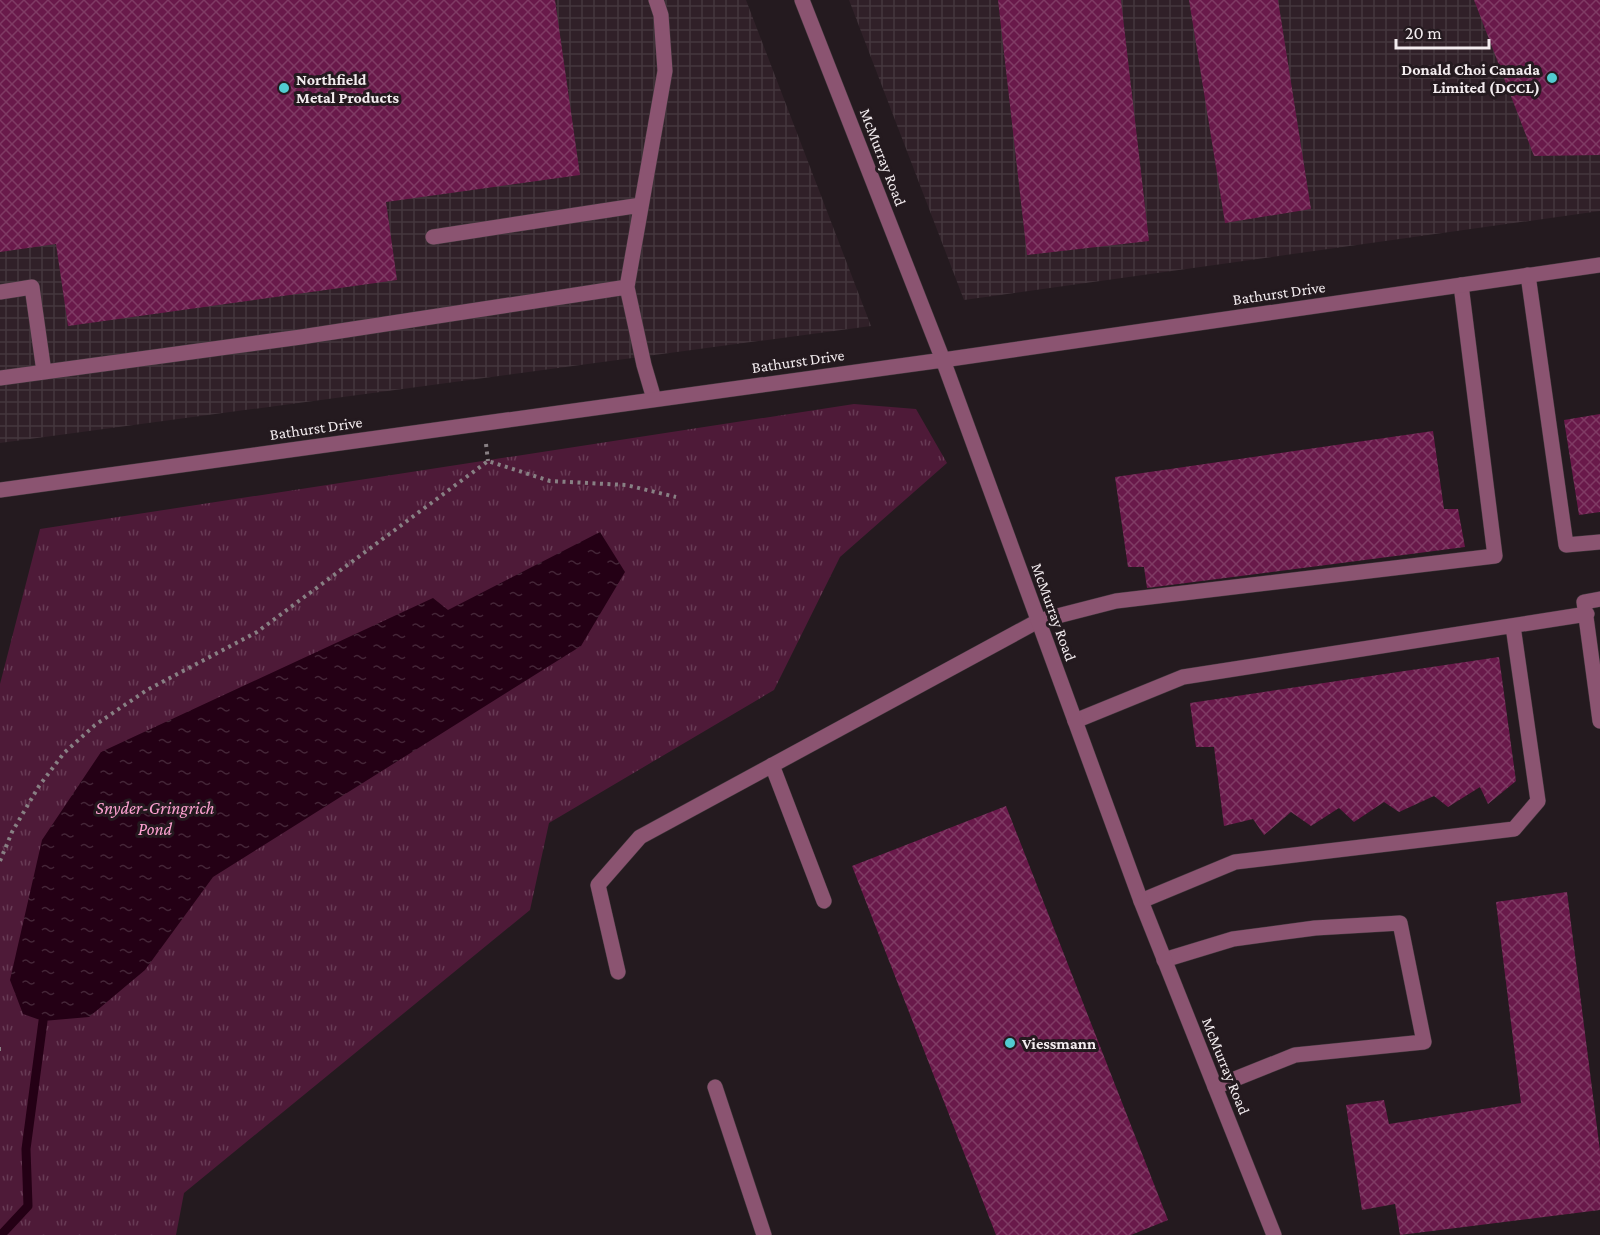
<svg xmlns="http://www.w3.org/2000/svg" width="1600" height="1235" viewBox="0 0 1600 1235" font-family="'Crimson Pro',serif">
	<defs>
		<pattern id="industrial-grid" width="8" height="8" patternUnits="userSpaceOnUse" patternTransform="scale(1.5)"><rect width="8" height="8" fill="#302028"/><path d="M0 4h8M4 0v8" fill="none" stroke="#44363d"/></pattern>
		<pattern id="park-tufts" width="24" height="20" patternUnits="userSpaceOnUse" patternTransform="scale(1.5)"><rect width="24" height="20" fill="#4e1a38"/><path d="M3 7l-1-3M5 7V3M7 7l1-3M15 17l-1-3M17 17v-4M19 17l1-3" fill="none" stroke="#683b55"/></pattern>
		<pattern id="water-ripples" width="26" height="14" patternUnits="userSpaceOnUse" patternTransform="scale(1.5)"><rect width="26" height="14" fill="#240015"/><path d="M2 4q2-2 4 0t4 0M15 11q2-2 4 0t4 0" fill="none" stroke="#442537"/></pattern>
		<pattern id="building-cross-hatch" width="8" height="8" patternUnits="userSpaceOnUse" patternTransform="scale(1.5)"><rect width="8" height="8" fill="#69194a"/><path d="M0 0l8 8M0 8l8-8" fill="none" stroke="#7f3b64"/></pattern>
	</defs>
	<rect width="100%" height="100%" fill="#241a1f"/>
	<!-- industrial -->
	<path fill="url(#industrial-grid)" d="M0,0h746l125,326 -871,117z
		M849,0h751v211l-636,89z"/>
	<!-- park -->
	<path fill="url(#park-tufts)" d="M854,404l62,5 31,54 -107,94 -66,133 -225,133 -19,87 -346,283 -8,42h-176v-551l40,-155z"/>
	<!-- water -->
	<path fill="url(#water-ripples)" d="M600,532l25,40 -44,74 -368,231 -68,93 -56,47 -46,4 -20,-7 -13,-34 32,-140 59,-88 332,-154 15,12z"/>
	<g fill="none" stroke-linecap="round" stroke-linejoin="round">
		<!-- stream -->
		<path stroke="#240015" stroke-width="9" d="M1,1235l27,-29 -2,-57 17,-128"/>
	</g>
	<!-- building -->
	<path fill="url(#building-cross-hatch)" d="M0,0h555l25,175 -194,27 11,78 -329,46 -12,-82 -56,8z
		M998,0h123l28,241 -122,14z
		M1189,0h89l33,209 -86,14z
		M1474,0h126v155l-66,1z
		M1600,414v98l-21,3 -15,-95z
		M1433,431l11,78h14l7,38 -318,41 -3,-21h-16l-13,-90z
		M1499,657l17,124 -28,23 -8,-17 -32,20 -14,-11 -35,16 -15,-10 -30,20 -15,-14 -28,18 -20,-14 -27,23 -11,-16 -29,7 -10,-79h-18l-6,-44z
		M1006,806l162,414 -37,15h-135l-144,-369z
		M1567,892l33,259v59l-200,25 -5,-31 -33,6 -16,-105 38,-5 5,24 132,-21 -25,-201z"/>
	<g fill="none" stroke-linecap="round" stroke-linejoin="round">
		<defs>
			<path id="service" d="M433,237l208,-32
				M1528,275l38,270 34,-3
				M0,292l32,-5 12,85
				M0,378l301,-41 326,-50
				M654,399l-10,-34 -17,-78 38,-216 -4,-56 -5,-15
				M1600,599l-16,3 16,119
				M1075,721l108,-44 404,-63
				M772,765l52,136
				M1141,901l94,-39 279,-33 24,-28 -25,-175
				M1164,960l69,-21 82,-11 85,-5 24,119 -129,13 -80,32
				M618,972l-20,-87 42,-48 398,-216 78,-20 379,-45 -34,-271
				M715,1087l49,148"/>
			<path id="minor" d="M802,0l141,360 198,541 133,334
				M0,490l943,-130 657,-95"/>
		</defs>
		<!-- service casing -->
		<use href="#service" stroke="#41373c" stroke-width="16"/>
		<!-- minor casing -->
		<use href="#minor" stroke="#41373c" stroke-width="16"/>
		<!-- path -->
		<path stroke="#888084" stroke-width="4" stroke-dasharray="3 4.5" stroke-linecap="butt" d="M486,444l2,17
			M0,861l12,-29 27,-46 25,-33 31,-28 52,-35 110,-58 231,-171 62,20 76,4 50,12
			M0,1049h1"/>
		<!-- service -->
		<use href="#service" stroke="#8b5471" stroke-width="15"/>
		<!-- minor -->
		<use href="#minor" stroke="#8b5471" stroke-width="15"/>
	</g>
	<!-- markers -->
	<g fill="#52ccd0" stroke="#241a1f" stroke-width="2">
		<circle cx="1552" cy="78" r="6"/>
		<circle cx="284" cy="88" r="6"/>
		<circle cx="1010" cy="1043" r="6"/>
	</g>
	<g text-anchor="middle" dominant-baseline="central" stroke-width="6" stroke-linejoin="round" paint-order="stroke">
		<!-- poi labels -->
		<g font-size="16" font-weight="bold" fill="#f3ecef" stroke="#241a1f" text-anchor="start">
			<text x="1540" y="69" text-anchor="end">Donald Choi Canada<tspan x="1540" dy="18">Limited (DCCL)</tspan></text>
			<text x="296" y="79">Northfield<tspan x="296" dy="18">Metal Products</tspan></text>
			<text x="1022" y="1043">Viessmann</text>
		</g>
		<!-- street labels -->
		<g font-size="16" fill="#f3ecef" stroke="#241a1f">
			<text transform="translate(883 157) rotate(69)">McMurray Road</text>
			<text transform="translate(1279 293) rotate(-8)">Bathurst Drive</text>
			<text transform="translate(798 361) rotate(-8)">Bathurst Drive</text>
			<text transform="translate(316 428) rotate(-8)">Bathurst Drive</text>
			<text transform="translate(1054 612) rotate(70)">McMurray Road</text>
			<text transform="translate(1226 1066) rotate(68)">McMurray Road</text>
		</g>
		<!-- water labels -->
		<g font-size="18" font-style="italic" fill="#fda1d1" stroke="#241a1f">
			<text x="155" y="808">Snyder-Gringrich<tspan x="155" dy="21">Pond</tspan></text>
		</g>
	</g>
	<!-- scale -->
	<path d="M1396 39v9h93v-9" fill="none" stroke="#f3ecef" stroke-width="3"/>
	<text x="1405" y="39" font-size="18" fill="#f3ecef" stroke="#241a1f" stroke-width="4.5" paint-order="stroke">20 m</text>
</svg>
